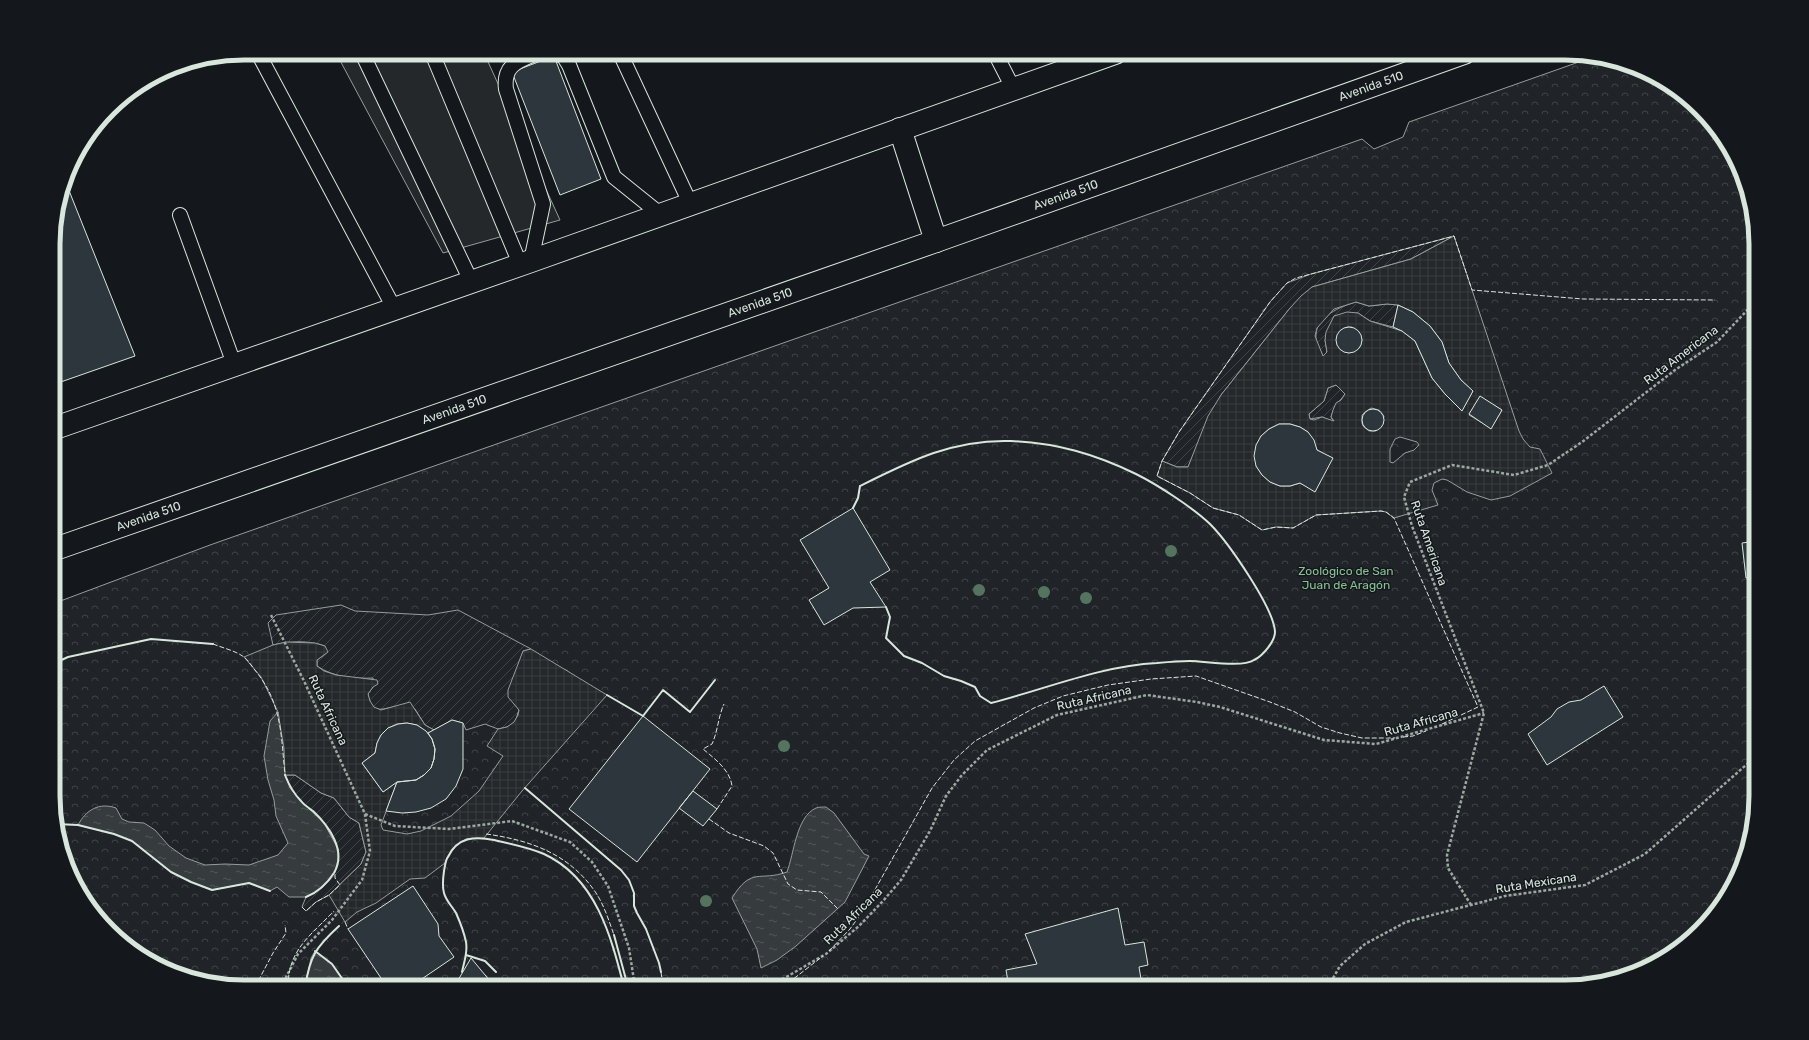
<svg xmlns="http://www.w3.org/2000/svg" width="1809" height="1040" viewBox="0 0 1809 1040" font-family="Rubik,sans-serif">
	<defs>
		<pattern id="forest-crowns" width="20" height="18" patternUnits="userSpaceOnUse"><rect width="20" height="18" fill="#202428"/><path d="M2 6a3 3 0 1 1 6 0M12 15a3 3 0 1 1 6 0" fill="none" stroke="#404447"/></pattern>
		<pattern id="garden-furrows" width="10" height="10" patternUnits="userSpaceOnUse"><rect width="10" height="10" fill="#202428"/><path d="M-1 1l2-2M0 10L10 0M9 11l2-2" fill="none" stroke="#404447"/></pattern>
		<pattern id="plaza-grid" width="8" height="8" patternUnits="userSpaceOnUse"><rect width="8" height="8" fill="#24282b"/><path d="M0 4h8M4 0v8" fill="none" stroke="#393d3f"/></pattern>
		<pattern id="water-ripples" width="26" height="14" patternUnits="userSpaceOnUse"><rect width="26" height="14" fill="#363b3e"/><path d="M2 4q2-2 4 0t4 0M15 11q2-2 4 0t4 0" fill="none" stroke="#525759"/></pattern>
	</defs>
	<rect width="100%" height="100%" fill="#14181c"/>
	<!-- forest -->
	<path fill="url(#forest-crowns)" stroke="#939e99" d="M1593,57l22,3 45,18 64,60 22,45 10,48v577l-25,83 -31,40 -39,30 -84,26h-1333l-49,-6 -46,-19 -64,-60 -30,-81v-218l155,-58 1152,-406 12,10 29,-12 6,-15z"/>
	<!-- garden -->
	<path fill="url(#garden-furrows)" stroke="#939e99" d="M1454,236l-43,23 -99,28 -22,21 -69,87 -33,72h-11l-15,-6 17,-29 25,-36 66,-94 17,-19 24,-9z
		M1356,302l13,4 18,-2 11,1 -5,22 -23,-6 -12,-8 -24,3 -9,24 2,12 -4,4c-3,-6 -8,-15 -7,-21 0,-18 25,-29 40,-33z
		M1336,385l9,9c-7,10 -10,9 -14,23l3,5 -12,-5 -12,2 -1,-5 15,-13 4,-13z
		M341,605l14,6 73,4 30,-5 73,39 -8,2 -14,46 10,13 -4,12 -8,5 -9,2 -13,-5 -19,6 -3,-7 -11,-3 -18,10 -9,-5 -10,-16c-7,-1 -16,-4 -22,-2 -15,3 -21,6 -25,-13l5,-7v-9c-19,1 -40,-1 -56,-12v-6l7,-5 1,-9c-17,-6 -35,-5 -52,-1l-5,-22 8,-8z
		M285,775h10l26,18 13,5 15,19 10,6 7,29 -5,12 -32,31 -13,7 -10,9 -4,-4 4,-10c26,-11 25,-24 32,-48l-14,-26 -22,-21 -12,-14z"/>
	<!-- parking -->
	<path fill="#24282b" stroke="#939e99" d="M336,53h148l76,167 -117,33z"/>
	<!-- plaza -->
	<path fill="url(#plaza-grid)" stroke="#939e99" fill-rule="evenodd" d="M1454,236l65,195 4,8 7,8 10,2 12,24 -42,23 -19,4 -24,-8 -20,-12 -5,-1 -8,4 -2,7 6,15 -44,13 -8,-6 -5,-1 -65,4 -23,13 -17,-1 -14,3 -23,-15 -26,-7 -23,-15 -33,-17 5,-15 15,6h11l20,-51 13,-21 69,-87 11,-12 11,-9 99,-28zM1356,302l13,4 18,-2 11,1 15,7 17,14 12,16 7,21 12,17 12,11 -11,19 -17,-16 -13,-16 -17,-37 -13,-10 -32,-10 -12,-8 -11,-1 -13,4 -8,16 -1,8 2,12 -4,4 -8,-20 2,-8 17,-19zM1347,327h5l7,5 3,8 -2,7 -11,6 -8,-3 -4,-7v-4l3,-8zM1336,385l9,9 -4,6 -5,3 -3,7 -2,7 3,4 -12,-4 -8,3 -4,-1 -1,-5 15,-13 4,-13zM1480,397l22,13 -11,18 -22,-13zM1371,408l8,2 5,6 -2,10 -6,5h-7l-6,-5 -1,-3v-8l3,-3zM1279,424h11l10,3 8,5 9,18 15,8 -17,33 -15,-8 -10,3h-10l-10,-4 -8,-7 -6,-9 5,-30 8,-7zM1400,437l17,5 2,3 -5,5 -9,3 -12,10 -3,-1v-13l5,-10z
		M286,642l29,1 10,3 3,6 -11,8v6l7,5 12,4 41,5 1,4 -5,3 -5,7 2,7 4,6 7,3 29,-8 15,23 9,5 -6,3 -11,-8 -10,-2 -10,1 -9,4 -7,7 -4,8 -2,10 -13,10 21,29 14,-10 -16,43 2,5 24,4 14,-3 30,-15 28,-25 24,-35 -16,-10 11,-17 9,-2 7,-5 4,-7 1,-5 -11,-13v-7l15,-39 8,-2 76,46 -85,96 -38,47 -18,1 -8,5 -11,13 -2,6 -20,15 -15,1 -34,24 -19,9 -12,10 -16,-27 32,-31 5,-12 -7,-29 -10,-6 -15,-19 -13,-5 -26,-18h-10l-2,-26 -5,-37 -17,-35 -17,-20 29,-12z"/>
	<!-- water -->
	<path fill="url(#water-ripples)" stroke="#939e99" d="M278,712l6,37 1,26 5,13 12,14 22,21 14,26v11l-3,11 -6,9 -14,13 -9,4h-17l-12,-10 -7,4 -21,-8 -37,7 -21,-8 -20,-10 -39,-31 -18,-7 -36,-9c8,-15 21,-23 38,-17l6,11 7,3 15,1 11,7 14,16 17,12 19,7 20,-1 24,1 29,-10 10,-12 -12,-27 -2,-16 -6,-20 -4,-24 6,-35z
		M826,807l8,6 30,41 5,2 -24,46 -49,44 -19,14 -16,8 -4,-19 -25,-51c20,-32 27,-16 55,-26 7,-18 9,-55 29,-64 3,-1 7,-1 10,-1z
		M315,951l17,13 16,23h-43l6,-29z"/>
	<!-- building -->
	<path fill="#2c363c" stroke="#d8e6dc" d="M554,56l47,123 -41,16 -48,-123z
		M66,183l69,173 -80,28v-165z
		M1398,305l15,7 17,14 12,16 7,21 12,17 12,11 -11,20 -17,-17 -13,-16 -17,-37 -13,-10 -9,-4z
		M1336 340a13 13 0 1 1 26 0a13 13 0 1 1-26 0Z
		M1480,396l22,14 -11,19 -22,-15z
		M1362 420a11 11 0 1 1 22 0a11 11 0 1 1-22 0Z
		M1279,424h11l10,3 8,5 6,8 3,10 16,8 -18,34 -15,-9 -10,3h-10l-10,-4 -8,-7 -6,-9 -2,-10 2,-11 5,-9 8,-7z
		M853,508l37,62 -20,12 16,25 -33,1 -29,17 -15,-25 20,-12 -29,-48z
		M1756,541v35l-10,2 -4,-35z
		M1604,686l19,31 -76,48 -19,-31 23,-17 6,-8 12,-7 12,-2z
		M643,716l67,53 -73,93 -68,-53z
		M452,720l11,3v46l-7,17 -10,13 -15,9 -15,4 -14,1 -16,-2 11,-29 19,-2 8,-5 7,-7 3,-9 1,-10 -3,-10 -4,-6z
		M407,723l10,2 9,6 6,8 3,10 -1,10 -3,9 -7,7 -8,5 -19,2 -14,10 -21,-29 13,-10 2,-10 4,-8 7,-7 10,-4z
		M693,791l24,18 -14,17 -24,-18z
		M413,886l25,38 1,12 15,21 -44,30h-23l-39,-58z
		M1118,908l7,37 19,-3 4,23 -9,2 3,18 -8,2h-125l-3,-17 31,-6 -12,-30z
		M471,958l24,29h-41z"/>
	<g fill="none" stroke-linecap="round" stroke-linejoin="round">
		<defs>
			<path id="lane" d="M258,53l136,255
				M362,53l109,228
				M432,53l88,211
				M557,53l7,4 5,8 45,112 46,37
				M620,53l70,150
				M995,53l19,37
				M180,215l54,149
				M531,261l12,-57 -37,-115c-3,-24 12,-28 31,-36"/>
			<g id="primary">
				<path d="M900,129l36,112"/>
				<path d="M55,428l476,-167 584,-208"/>
				<path id="s1" d="M55,549l881,-308 528,-188"/>
			</g>
		</defs>
		<!-- lane casing -->
		<use href="#lane" stroke="#d8e6dc" stroke-width="16"/>
		<!-- primary casing -->
		<use href="#primary" stroke="#d8e6dc" stroke-width="24"/>
		<!-- path -->
		<path stroke="#9da8a2" stroke-width="2.5" stroke-dasharray="3 2" stroke-linecap="butt" d="M271,615l33,66 61,133 5,37 -8,29 -30,40 -34,34 -17,33
			M365,814l30,12 54,3 63,-8 58,21 22,20 16,24 21,62 6,39
			M1471,905l-23,-37 -1,-13 37,-142 -72,-187 -8,-29 6,-15 42,-17 62,10 34,-10 34,-23 93,-72 42,-28 39,-41
			M769,987l57,-33 33,-28 24,-25 18,-21 29,-49 16,-35 16,-21 25,-25 70,-35 90,-20 50,7 23,5 104,33 52,4 108,-31
			M1328,987l12,-21 25,-22 41,-22 99,-26 80,-11 60,-31 101,-89 10,-6"/>
		<!-- lane -->
		<use href="#lane" stroke="#14181c" stroke-width="14"/>
		<!-- primary -->
		<use href="#primary" stroke="#14181c" stroke-width="22"/>
		<!-- fence -->
		<path stroke="#d8e6dc" stroke-width="1" stroke-dasharray="5 2" stroke-linecap="butt" d="M213,644c10,4 23,7 31,13 4,3 7,8 10,12 28,33 27,66 31,106
			M1442,724l36,-17 -84,-189 -8,-6 -5,-1 -65,4 -23,13 -17,-1 -14,3 -23,-15 -26,-7 -23,-15 -33,-17 5,-15 17,-29 91,-130 17,-19 9,-5 158,-42 18,54 111,9 132,1
			M1403,737l10,-1 13,-5
			M717,809l15,-23c-2,-16 -17,-27 -29,-37l9,-5c6,-13 6,-27 12,-40
			M709,819l20,14 35,13 9,7 15,31 9,6 24,2 17,17
			M486,834c44,6 84,20 110,59 8,12 13,28 18,42
			M302,907l4,4 10,-9 13,-7 11,-10 -5,-7v-7
			M345,922l3,7
			M829,951l21,-22 13,-18 69,-123 22,-28 21,-19 59,-33 29,-12 45,-11 43,-6 45,-3 74,26 25,10 26,15 19,6 22,5h33
			M661,972l2,15
			M255,987l18,-34 13,-20 -1,-8
			M288,987c0,-37 22,-51 46,-76
			M783,987l40,-31"/>
		<!-- wall -->
		<path stroke="#d8e6dc" stroke-width="2" d="M853,508l5,-10 2,-12c50,-25 93,-47 151,-45 46,2 84,13 125,33 22,11 56,33 74,50 18,18 64,84 65,108 0,9 -12,24 -21,28 -12,8 -49,1 -64,1 -11,0 -22,1 -33,2 -57,3 -111,26 -166,40l-11,-7 -5,-9 -14,-6 -17,-5 -22,-13 -18,-7 -18,-18 4,-21 -4,-10
			M55,663l13,-6 83,-18 62,5
			M607,695l36,21 20,-26 27,22 25,-32
			M285,775c4,10 9,19 16,26 3,4 8,7 12,10 16,15 34,40 21,62 -7,11 -16,19 -28,24
			M525,788l96,82 8,10 5,13v13l3,7 9,16 13,34 2,9
			M56,824l22,1 36,9 18,7 39,31 20,10 21,8 37,-7 21,8
			M614,935l14,52
			M315,951l17,13 16,23
			M466,955l19,6 11,11
			M462,972c2,-10 6,-20 4,-30 -2,-10 -6,-20 -10,-29 -4,-7 -10,-12 -12,-20 -2,-7 -1,-15 0,-22 1,-4 1,-10 4,-14 9,-20 27,-21 46,-17 17,4 34,7 50,14 52,24 67,82 80,133
			M508,986l1,1
			M305,987c5,-31 11,-40 34,-61"/>
	</g>
	<!-- trees -->
	<g fill="#55745f">
		<circle cx="1171" cy="551" r="6"/>
		<circle cx="979" cy="590" r="6"/>
		<circle cx="1044" cy="592" r="6"/>
		<circle cx="1086" cy="598" r="6"/>
		<circle cx="784" cy="746" r="6"/>
		<circle cx="706" cy="901" r="6"/>
	</g>
	<g text-anchor="middle" dominant-baseline="central" stroke-width="3" stroke-linejoin="round" paint-order="stroke">
		<!-- street labels -->
		<g font-size="12" fill="#d8e6dc" stroke="#14181c">
			<text stroke="none"><textPath href="#s1" startOffset="1395">Avenida 510</textPath></text>
			<text stroke="none"><textPath href="#s1" startOffset="1071">Avenida 510</textPath></text>
			<text stroke="none"><textPath href="#s1" startOffset="747">Avenida 510</textPath></text>
			<text transform="translate(1681 355) rotate(-37)">Ruta Americana</text>
			<text stroke="none"><textPath href="#s1" startOffset="423">Avenida 510</textPath></text>
			<text stroke="none"><textPath href="#s1" startOffset="99">Avenida 510</textPath></text>
			<text transform="translate(1429 543) rotate(71)">Ruta Americana</text>
			<text transform="translate(1094 698) rotate(-13)">Ruta Africana</text>
			<text transform="translate(328 710) rotate(65)">Ruta Africana</text>
			<text transform="translate(1421 722) rotate(-16)">Ruta Africana</text>
			<text transform="translate(1536 883) rotate(-9)">Ruta Mexicana</text>
			<text transform="translate(853 916) rotate(-44)">Ruta Africana</text>
		</g>
		<!-- park labels -->
		<g font-size="12" fill="#8ac095" stroke="#14181c">
			<text x="1346" y="571">Zoológico de San<tspan x="1346" dy="14">Juan de Aragón</tspan></text>
		</g>
	</g>
	<!-- crop -->
	<path d="M0 0H1809V1040H0ZM244 60H1565A184 184 0 0 1 1749 244V796A184 184 0 0 1 1565 980H244A184 184 0 0 1 60 796V244A184 184 0 0 1 244 60Z" fill="#14181c" fill-rule="evenodd"/>
	<path fill="none" stroke="#d8e6dc" stroke-width="5" d="M244 60H1565A184 184 0 0 1 1749 244V796A184 184 0 0 1 1565 980H244A184 184 0 0 1 60 796V244A184 184 0 0 1 244 60Z"/>
</svg>
